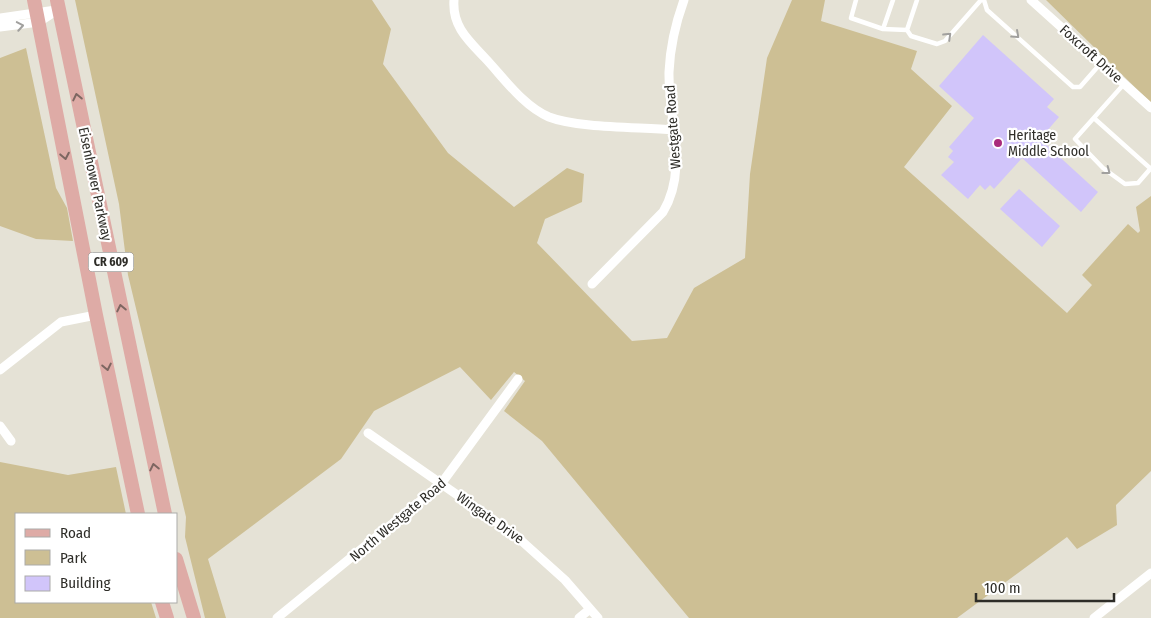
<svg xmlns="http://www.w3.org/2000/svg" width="1151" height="618" viewBox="0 0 1151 618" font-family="'Fira Sans Condensed',sans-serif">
	<rect width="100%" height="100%" fill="#e5e2d6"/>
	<!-- green -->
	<path fill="#cdbf94" d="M75,0h297l19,29 -8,35 65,89 66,54 53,-39 17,6 -2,28 -37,17 -8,24 95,98 35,-3 27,-50 51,-30 5,-84 17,-116 25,-58h33l-4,21 96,30 -6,18 41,37 -48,61 163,146 25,-28 -10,-10 46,-51 10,9 2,-2 -4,-24 15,-11v275l-35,34 1,20 -40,24 -10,-12 -110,81h-268l-147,-177 -38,-30 21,-30 -11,-9 -23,28 -31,-33 -86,44 -33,48 -133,100 18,59h-21l-20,-81 1,-20 -58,-242 -9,-71z
		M1046,0h105v103z
		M26,48l30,140 11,20 6,33 -37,-2 -36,-13v-168z
		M0,462l68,13 48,-8 10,47h-110v88h135l5,16h-156z"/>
	<!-- building -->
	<path fill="#d1c5fa" d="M983,35l71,64 -7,8 12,10 -19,22 58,53 -17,20 -59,-54 -28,31 -4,-4 -5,5 -5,-5 -12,14 -27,-24 13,-13 -6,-5 5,-6 -4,-4 25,-29 -35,-32z
		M1019,189l41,37 -18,21 -42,-38z"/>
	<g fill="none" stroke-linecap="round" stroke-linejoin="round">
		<!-- lane -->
		<path stroke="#fff" stroke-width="4.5" d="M856,0l-5,18 32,11 10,-29
			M984,0l3,10 86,77h7l21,-24
			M883,29l24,1 4,6 26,8 8,-3 36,-41
			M907,30l10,-30
			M1124,84l-49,55 28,29 22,16 13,-1 13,-15
			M1095,119l55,49"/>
		<!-- street -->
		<path stroke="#fff" stroke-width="9" d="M454,0c-2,26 14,40 31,58 18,19 38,48 64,59 28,11 92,10 124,13
			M1031,0l120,108
			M0,18l56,-8
			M0,27l39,-5 20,-13
			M592,284l71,-72c26,-43 5,-93 6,-140 1,-23 7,-50 15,-72
			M0,370l61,-48 35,-7
			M0,426l11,15
			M368,433l147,102 50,45 33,38
			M277,618l164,-134 77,-105
			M579,618l11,-9
			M1094,618l57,-45"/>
		<!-- primary -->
		<path stroke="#deaba6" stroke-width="14" d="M34,0l62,315 42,199
			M57,0l108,514
			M176,559l18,59
			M162,602l5,16"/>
	</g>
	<!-- one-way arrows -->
	<defs><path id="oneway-chevron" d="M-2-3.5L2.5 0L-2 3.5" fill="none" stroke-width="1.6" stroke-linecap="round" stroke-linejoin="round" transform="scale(1.25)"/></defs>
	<g stroke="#a1a09e">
		<use href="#oneway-chevron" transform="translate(20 26) rotate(-10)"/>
		<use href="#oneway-chevron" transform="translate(1016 35) rotate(42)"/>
		<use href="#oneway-chevron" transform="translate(948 36) rotate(-44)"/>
		<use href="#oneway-chevron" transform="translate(1107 171) rotate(37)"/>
	</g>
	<g stroke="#7d6661">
		<use href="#oneway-chevron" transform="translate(77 97) rotate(-102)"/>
		<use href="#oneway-chevron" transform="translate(65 156) rotate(79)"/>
		<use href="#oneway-chevron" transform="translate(121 308) rotate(-102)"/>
		<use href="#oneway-chevron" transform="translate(107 367) rotate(78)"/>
		<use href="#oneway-chevron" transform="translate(154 467) rotate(-102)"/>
	</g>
	<!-- markers -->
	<circle fill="#a92b7c" stroke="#fff" stroke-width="2" cx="998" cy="143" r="5"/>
	<g text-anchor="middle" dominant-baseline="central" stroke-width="4.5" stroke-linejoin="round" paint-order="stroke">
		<!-- shield labels -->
		<rect fill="#fff" stroke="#6d6c68" stroke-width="1" x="88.5" y="252.5" width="45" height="19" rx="4"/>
		<g font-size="12" font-weight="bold" fill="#2e2d28">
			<text x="111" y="262">CR 609</text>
		</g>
		<!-- street labels -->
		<g font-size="14" fill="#2e2d28" stroke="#fff">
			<text transform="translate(1091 54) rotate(42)">Foxcroft Drive</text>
			<text transform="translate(673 127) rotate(-94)">Westgate Road</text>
			<text transform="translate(95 184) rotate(78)">Eisenhower Parkway</text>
			<text transform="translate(490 518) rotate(35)">Wingate Drive</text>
			<text transform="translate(398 520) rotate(-40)">North Westgate Road</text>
		</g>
		<!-- poi labels -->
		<g font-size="14" fill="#2e2d28" stroke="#fff" text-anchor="start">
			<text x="1008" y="135">Heritage<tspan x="1008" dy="16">Middle School</tspan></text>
		</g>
	</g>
	<!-- legend -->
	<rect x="15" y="513" width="162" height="90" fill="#ffffff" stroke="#ababa9"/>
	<rect x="25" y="529" width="25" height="8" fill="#deaba6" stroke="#ababa9"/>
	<text x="60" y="538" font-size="15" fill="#2e2d28">Road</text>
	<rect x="25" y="550" width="25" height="15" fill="#cdbf94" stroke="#ababa9"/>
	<text x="60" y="563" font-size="15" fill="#2e2d28">Park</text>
	<rect x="25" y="576" width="25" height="15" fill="#d1c5fa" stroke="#ababa9"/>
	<text x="60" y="588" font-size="15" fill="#2e2d28">Building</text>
	<!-- scale -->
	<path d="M976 593v8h138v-8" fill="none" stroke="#2e2d28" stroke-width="2.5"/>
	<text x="984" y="593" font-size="15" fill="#2e2d28" stroke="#ffffff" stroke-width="4" paint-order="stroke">100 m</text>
</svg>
